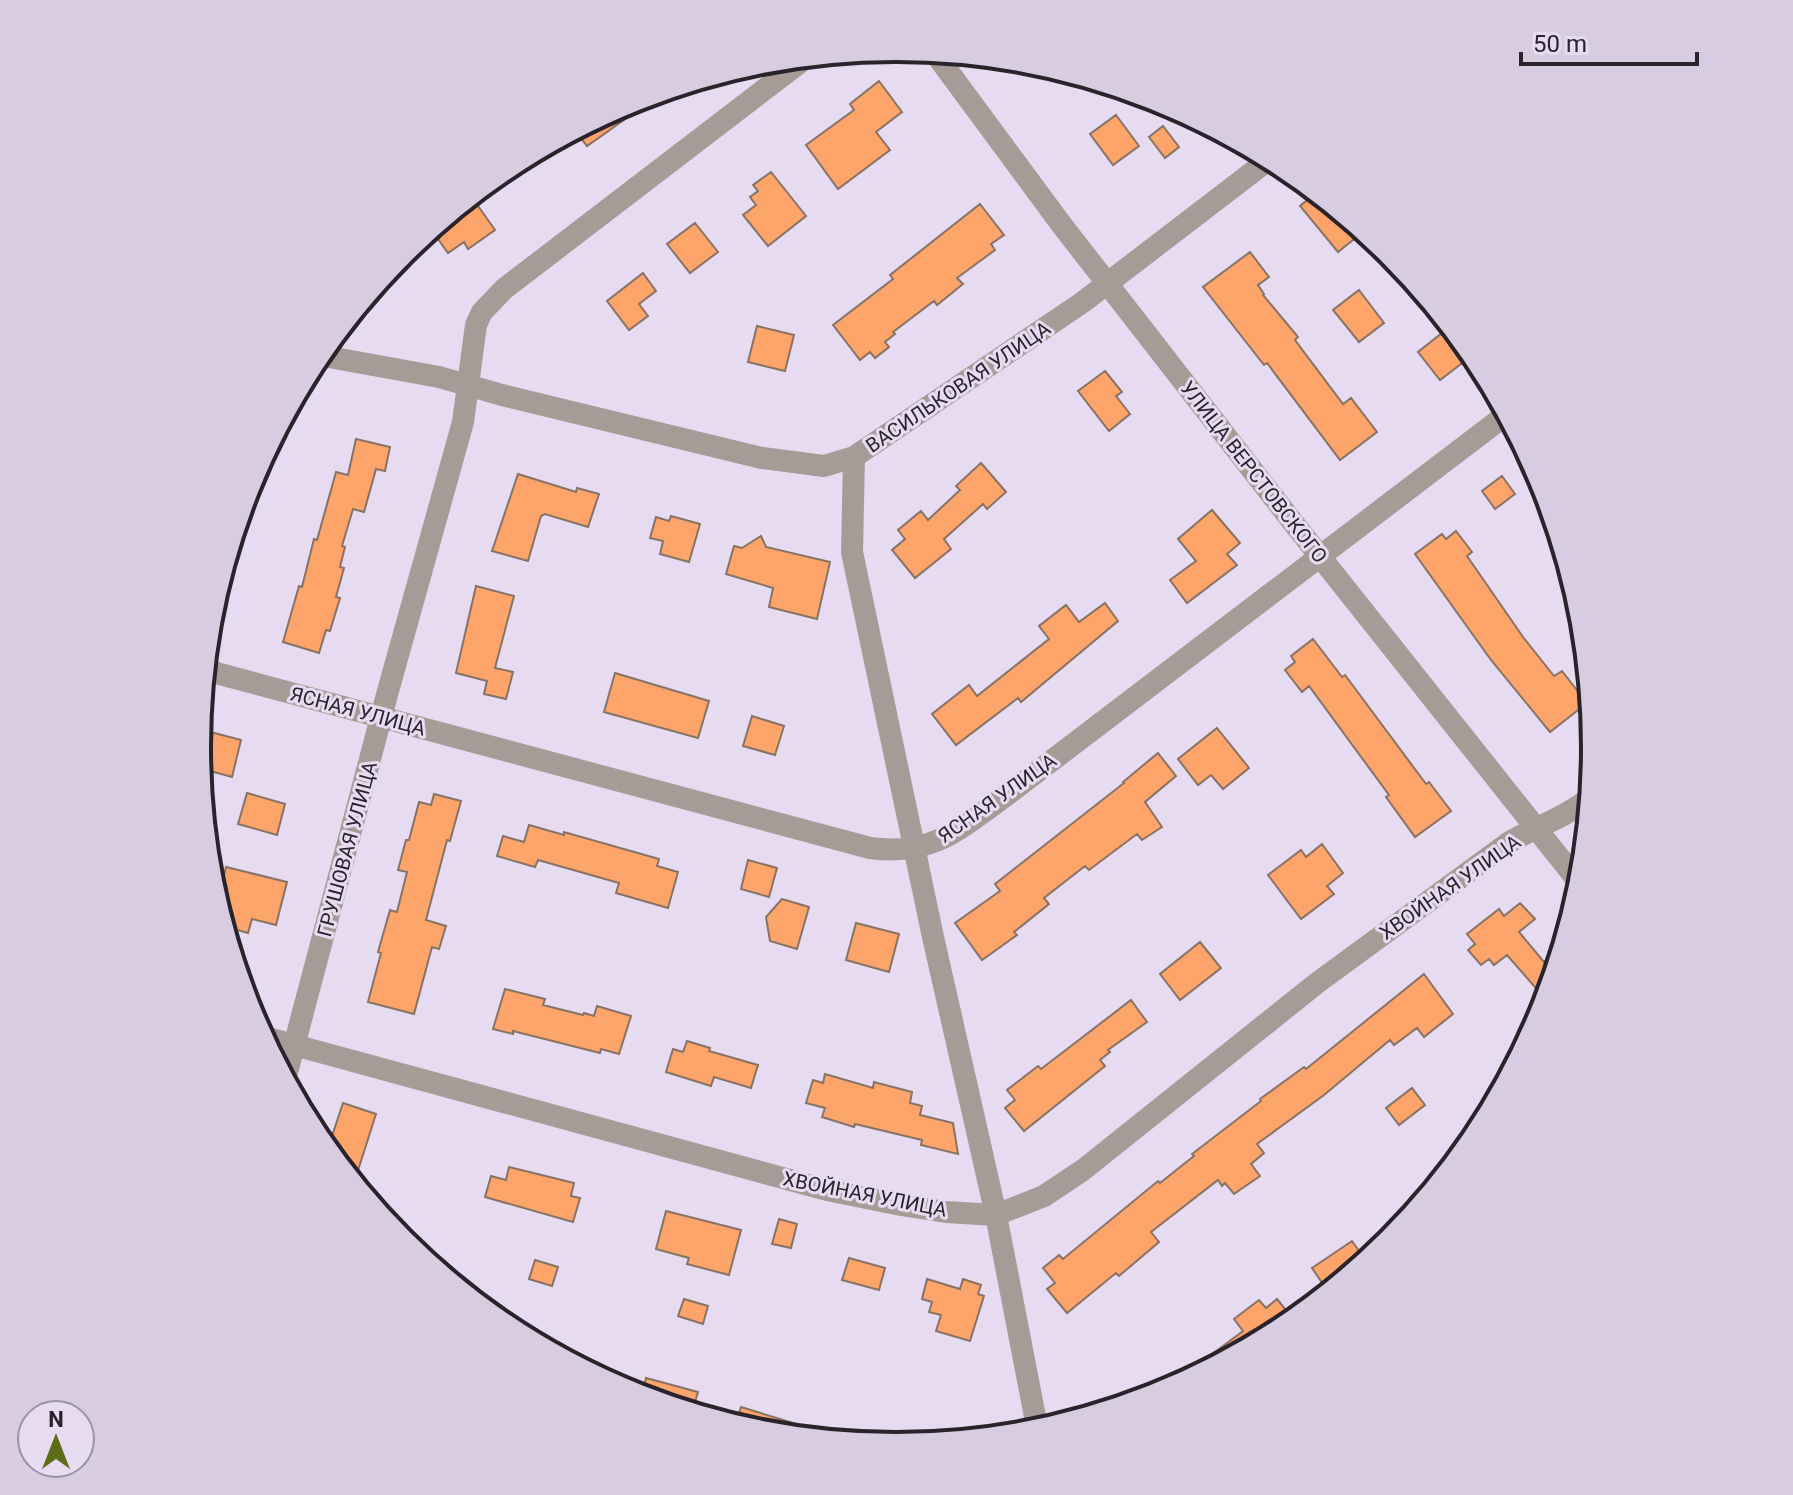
<svg xmlns="http://www.w3.org/2000/svg" width="1793" height="1495" viewBox="0 0 1793 1495" font-family="Roboto,sans-serif">
	<rect width="100%" height="100%" fill="#e7dbf1"/>
	<!-- building -->
	<path fill="#fca469" stroke="#877365" stroke-width="2" d="M879,81l23,31 -26,20 14,18 -52,39 -32,-44 48,-35 -4,-6z
		M632,100l6,10 -51,36 -12,-16z
		M1116,115l23,31 -26,19 -23,-31z
		M1163,126l16,21 -14,11 -16,-21z
		M771,172l35,44 -38,30 -25,-31 13,-10 -6,-8 8,-6 -5,-6z
		M1317,192l47,39 -26,21 -38,-46z
		M471,196l24,34 -27,19 -4,-7 -16,11 -17,-24z
		M980,204l24,31 -13,9 4,6 -38,28 6,6 -26,21 -3,-4 -41,31 2,2 -10,8 4,5 -14,11 -5,-6 -10,8 -27,-35 60,-46 -3,-4z
		M695,223l23,29 -28,21 -23,-29z
		M1250,252l19,25 -11,8 6,9 -1,1 35,42 -3,3 48,64 8,-6 26,34 -37,28 -73,-97 -3,2 -61,-78z
		M643,273l13,18 -17,13 9,12 -19,14 -22,-29z
		M1359,290l25,33 -25,19 -26,-32z
		M757,326l37,9 -9,36 -37,-9z
		M1451,326l23,28 -34,26 -22,-28z
		M1105,371l17,21 -6,4 14,18 -21,17 -31,-40z
		M356,439l34,8 -5,24 -9,-2 -12,43 -11,-3 -11,37 3,1 -5,20 4,1 -8,29 4,1 -10,33 -4,-1 -7,23 -36,-11 16,-56 3,1 12,-48 3,1 19,-68 12,3z
		M981,463l25,29 -19,17 -4,-5 -39,35 7,10 -36,29 -23,-28 13,-11 -7,-9 23,-19 7,9 32,-30 -4,-4z
		M518,474l58,18 1,-4 22,6 -11,33 -43,-13 -4,2 -13,45 -36,-10z
		M1502,476l13,18 -20,15 -13,-18z
		M1212,510l28,33 -13,11 10,11 -50,38 -17,-23 26,-19 -18,-22z
		M671,516l29,8 -11,38 -29,-8 3,-13 -13,-3 6,-21 13,4z
		M1456,531l16,21 -5,4 56,81 31,39 8,-5 25,32 -37,29 -59,-72 -76,-106 27,-20 4,5z
		M761,536l5,11 64,15 -13,57 -48,-12 4,-19 -47,-14 8,-28 8,2z
		M476,586l38,10 -19,72 18,4 -7,27 -22,-5 3,-13 -31,-8z
		M1105,603l13,18 -97,81 -3,-4 -62,47 -24,-31 37,-29 8,11 72,-57 -10,-13 27,-21 13,17z
		M1313,639l29,38 3,-2 81,109 3,-2 22,29 -36,26 -29,-40 3,-2 -80,-109 -7,6 -17,-22 10,-8 -4,-6z
		M615,673l94,28 -11,37 -94,-26z
		M752,716l32,10 -9,29 -32,-9z
		M1217,728l32,40 -26,21 -12,-14 -13,10 -20,-26z
		M199,729l42,11 -9,37 -33,-9z
		M1158,753l18,23 -31,26 17,25 -20,13 -5,-6 -48,36 -4,-4 -41,32 5,6 -35,28 3,3 -35,25 -27,-37 45,-32 -5,-7 129,-101 -1,-1z
		M247,793l38,11 -8,31 -39,-11z
		M434,794l27,7 -11,40 -3,-1 -21,80 20,6 -7,23 -7,-2 -18,67 -46,-12 13,-49 -3,-1 12,-42 7,2 10,-40 -9,-2 8,-30h3l10,-38 12,3z
		M529,825l35,10v-3l95,27 -2,7 21,6 -10,36 -52,-15 3,-10 -81,-23 -3,7 -38,-11 6,-20 21,6z
		M1322,844l21,29 -16,13 7,8 -33,25 -33,-44 33,-25 5,7z
		M748,860l29,8 -8,29 -28,-8z
		M226,867l61,15 -11,43 -24,-6 -4,14 -25,-7 -6,-22z
		M782,899l27,8 -12,42 -27,-8 -4,-24z
		M1520,903l15,16 -16,13 25,30 20,-18 -17,57 -40,-46 -13,10 -5,-6 -8,6 -13,-15 7,-6 -8,-10 32,-25 5,7z
		M856,923l43,11 -10,38 -43,-12z
		M1200,942l21,26 -41,32 -20,-26z
		M1424,974l29,40 -29,23 -7,-9 -23,17 -4,-5 -66,55 -67,49 7,9 -13,11 9,12 -26,18 -9,-11 -3,3 -4,-6 -67,52 8,10 -40,34 -3,-3 -49,40 -20,-24 8,-6 -12,-15 16,-13 4,4 95,-78 2,2 34,-27 -2,-2 69,-53 -1,-2 44,-32 2,2z
		M505,989l40,10 -2,6 40,10 1,-2 10,3 3,-10 34,10 -12,38 -18,-5 -1,4 -87,-22v3l-20,-5z
		M1131,1000l16,22 -39,28 2,2 -10,8 5,6 -81,65 -19,-23 10,-8 -8,-10 31,-24 3,3z
		M687,1041l23,7 -1,3 49,14 -7,23 -37,-11 -3,9 -45,-14 7,-23 10,3z
		M825,1074l48,14 1,-6 38,10 -2,11 12,3 -2,9 33,8 5,31 -37,-9 1,-5 -67,-16 -1,3 -32,-10 3,-9 -19,-5 7,-23 10,3z
		M1412,1088l13,17 -26,20 -13,-17z
		M343,1103l33,11 -22,69 -27,-32z
		M509,1167l65,16 -3,13 9,2 -7,24 -88,-25 6,-21 15,4z
		M666,1211l75,19 -12,45 -42,-11 2,-6 -33,-9z
		M779,1219l18,5 -6,24 -19,-4z
		M1352,1241l15,21 -38,31 -17,-25z
		M849,1258l36,10 -6,22 -37,-10z
		M535,1260l23,7 -6,19 -23,-7z
		M927,1279l33,10 3,-10 18,6 -3,9 6,2 -14,45 -34,-10 5,-16 -12,-3 3,-10 -10,-3z
		M684,1299l24,7 -5,18 -25,-8z
		M1277,1299l18,22 -10,8 -76,41 -6,-9 40,-30 -9,-12 25,-19 7,8z
		M646,1378l52,14 -6,21 -51,-16z
		M741,1407l75,23 -1,9 -55,-6 -25,-7z"/>
	<g fill="none" stroke-linecap="round" stroke-linejoin="round">
		<!-- minor -->
		<path stroke="#a79b98" stroke-width="22" d="M318,355l121,22 63,18 260,63 62,8 30,-9 229,-155 188,-144
			M854,457l-2,95 81,385 63,278 42,217
			M205,670l665,178c61,8 87,-17 134,-51l503,-383
			M261,1036l566,154 74,15 45,7 50,3 48,-19 39,-26 234,-187 191,-140c29,-17 57,-25 83,-46
			M285,1080l103,-389 75,-269 13,-97 6,-13 22,-23 303,-232"/>
		<!-- tertiary -->
		<path stroke="#a79b98" stroke-width="22" d="M934,52l127,172 234,301 287,361"/>
	</g>
	<g text-anchor="middle" dominant-baseline="central" stroke-width="6" stroke-linejoin="round" paint-order="stroke">
		<!-- street labels -->
		<g font-size="20" fill="#29242c" stroke="#e7dbf1">
			<text transform="translate(958 387) rotate(-34)">ВАСИЛЬКОВАЯ УЛИЦА</text>
			<text transform="translate(1254 472) rotate(52)">УЛИЦА ВЕРСТОВСКОГО</text>
			<text transform="translate(358 711) rotate(15)">ЯСНАЯ УЛИЦА</text>
			<text transform="translate(997 798) rotate(-35)">ЯСНАЯ УЛИЦА</text>
			<text transform="translate(347 849) rotate(-75)">ГРУШОВАЯ УЛИЦА</text>
			<text transform="translate(1450 887) rotate(-35)">ХВОЙНАЯ УЛИЦА</text>
			<text transform="translate(865 1194) rotate(11)">ХВОЙНАЯ УЛИЦА</text>
		</g>
	</g>
	<!-- crop -->
	<path d="M0 0H1793V1495H0ZM211 747a685 685 0 1 1 1370 0a685 685 0 1 1-1370 0Z" fill="#d8cce1" fill-rule="evenodd"/>
	<path fill="none" stroke="#29242c" stroke-width="4" d="M211 747a685 685 0 1 1 1370 0a685 685 0 1 1-1370 0Z"/>
	<!-- north arrow -->
	<g transform="translate(56 1439)"><circle r="38" fill="#e7dbf1" stroke="#9b92a2" stroke-width="2"/>
	<path d="M0-6L14 30L0 20L-14 30Z" fill="#5d6c16"/>
	<text y="-12" font-size="22" font-weight="bold" text-anchor="middle" fill="#29242c">N</text>
	</g>
	<!-- scale -->
	<path d="M1521 52v12h176v-12" fill="none" stroke="#29242c" stroke-width="4"/>
	<text x="1533" y="52" font-size="24" fill="#29242c" stroke="#e7dbf1" stroke-width="6" paint-order="stroke">50 m</text>
</svg>
